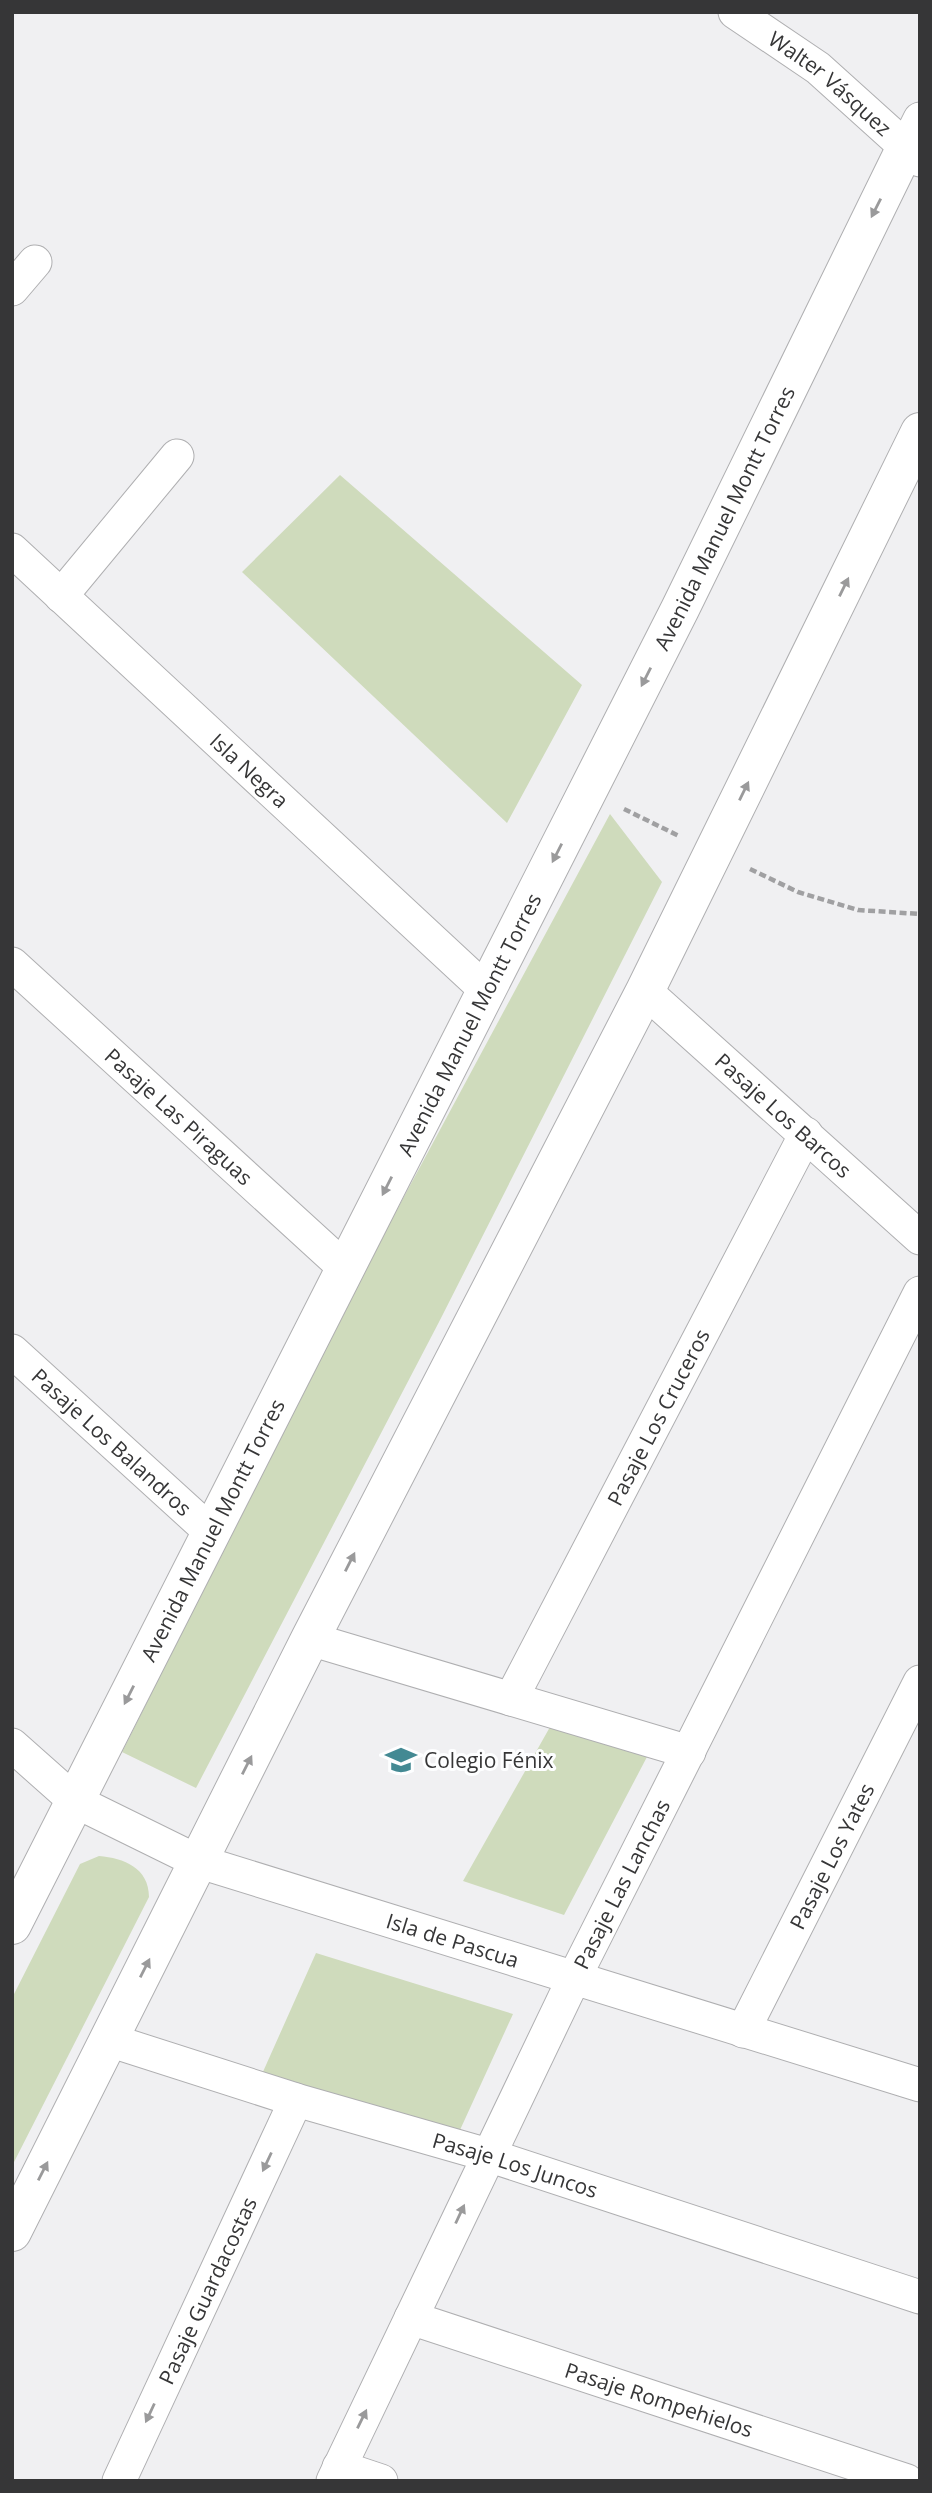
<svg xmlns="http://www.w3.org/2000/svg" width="932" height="2493" viewBox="0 0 932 2493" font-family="'Open Sans',sans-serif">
	<rect width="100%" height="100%" fill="#f0f0f2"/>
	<!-- green -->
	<path fill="#cfdbbc" d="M340,475l242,210 -75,138 -265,-251z
		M610,814l52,68 -223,440 -243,466 -74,-36 228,-455z
		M550,1727l98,28 -84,160 -101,-34z
		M99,1856c25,2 50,12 50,41l-137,269v-168l68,-134z
		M316,1953l197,61 -53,116 -198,-56z"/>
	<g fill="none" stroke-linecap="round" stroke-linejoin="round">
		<defs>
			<g id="street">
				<path id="s1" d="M735,12l83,56 102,92"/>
				<path d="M906,147l14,-28"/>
				<path d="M12,289l23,-27"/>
				<path id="s2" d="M12,550l475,441"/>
				<path d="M61,596l116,-140"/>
				<path id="s3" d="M12,964l334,305"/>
				<path id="s4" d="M645,991l275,247"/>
				<path id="s5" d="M12,1351l200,182"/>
				<path d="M310,1639l379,113"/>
				<path id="s6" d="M511,1699l295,-565"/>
				<path id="s7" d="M12,1745l63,56 122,60 723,224"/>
				<path id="s8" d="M743,2031l177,-349"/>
				<path id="s9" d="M109,2040l187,60 192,55 432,142"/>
				<path id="s10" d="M411,2318l496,163"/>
				<path d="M339,2467l42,14"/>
				<path id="s11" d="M119,2481l177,-381"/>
				<path id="s12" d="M333,2481l241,-503 346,-685"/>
			</g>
			<g id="secondary">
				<path id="s13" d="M12,1925l668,-1316 226,-462"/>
				<path d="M12,2232l298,-593 335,-648 275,-559"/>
			</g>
		</defs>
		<!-- street casing -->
		<use href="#street" stroke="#afafb1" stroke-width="35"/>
		<!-- secondary casing -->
		<use href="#secondary" stroke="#afafb1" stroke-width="40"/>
		<!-- path -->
		<path stroke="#a0a0a2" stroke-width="4.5" stroke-dasharray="7 3.5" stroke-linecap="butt" d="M624,809l55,27
			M750,869l48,23 60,18 62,4"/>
		<!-- street -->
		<use href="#street" stroke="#fff" stroke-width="33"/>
		<!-- secondary -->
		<use href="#secondary" stroke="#fff" stroke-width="38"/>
	</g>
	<!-- one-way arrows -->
	<defs><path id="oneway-solid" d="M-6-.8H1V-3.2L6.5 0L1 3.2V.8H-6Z" transform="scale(1.75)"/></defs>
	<g fill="#9a9a9b">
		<use href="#oneway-solid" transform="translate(876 208) rotate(117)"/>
		<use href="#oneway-solid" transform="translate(844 587) rotate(-64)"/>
		<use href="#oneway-solid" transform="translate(646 677) rotate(117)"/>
		<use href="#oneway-solid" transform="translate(744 791) rotate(-64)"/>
		<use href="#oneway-solid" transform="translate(557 853) rotate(117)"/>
		<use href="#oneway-solid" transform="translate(387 1186) rotate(117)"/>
		<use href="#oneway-solid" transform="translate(350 1562) rotate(-63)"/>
		<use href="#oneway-solid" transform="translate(129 1695) rotate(117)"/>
		<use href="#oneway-solid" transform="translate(247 1765) rotate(-63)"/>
		<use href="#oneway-solid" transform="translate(145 1968) rotate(-63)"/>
		<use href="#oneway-solid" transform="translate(267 2162) rotate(115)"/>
		<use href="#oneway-solid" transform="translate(43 2171) rotate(-63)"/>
		<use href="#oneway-solid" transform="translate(460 2214) rotate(-65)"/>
		<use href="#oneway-solid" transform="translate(150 2413) rotate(115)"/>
		<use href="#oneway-solid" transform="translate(362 2419) rotate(-64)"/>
	</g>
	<!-- icons -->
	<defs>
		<symbol id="school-bare" viewBox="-9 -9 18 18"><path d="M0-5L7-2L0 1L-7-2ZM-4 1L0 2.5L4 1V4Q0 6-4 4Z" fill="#438993" stroke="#fdfeff" stroke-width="2.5" paint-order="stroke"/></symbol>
	</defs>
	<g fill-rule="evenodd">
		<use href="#school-bare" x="379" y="1738" width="44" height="44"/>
	</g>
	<g text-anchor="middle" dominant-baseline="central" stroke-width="6" stroke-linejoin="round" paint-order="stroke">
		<!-- street labels -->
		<g font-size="21" fill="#363637" stroke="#fdfeff">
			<text stroke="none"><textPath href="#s1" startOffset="119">Walter Vásquez</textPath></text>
			<text stroke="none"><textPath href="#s13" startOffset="1577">Avenida Manuel Montt Torres</textPath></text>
			<text stroke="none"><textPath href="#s2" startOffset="324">Isla Negra</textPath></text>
			<text stroke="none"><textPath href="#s13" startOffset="1010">Avenida Manuel Montt Torres</textPath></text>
			<text stroke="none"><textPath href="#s4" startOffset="186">Pasaje Los Barcos</textPath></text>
			<text stroke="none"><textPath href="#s3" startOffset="226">Pasaje Las Piraguas</textPath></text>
			<text stroke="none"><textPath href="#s6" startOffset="318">Pasaje Los Cruceros</textPath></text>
			<text stroke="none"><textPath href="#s5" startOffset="135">Pasaje Los Balandros</textPath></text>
			<text stroke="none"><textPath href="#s13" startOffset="443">Avenida Manuel Montt Torres</textPath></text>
			<text stroke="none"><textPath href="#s8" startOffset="196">Pasaje Los Yates</textPath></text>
			<text stroke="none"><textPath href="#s12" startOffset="663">Pasaje Las Lanchas</textPath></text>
			<text stroke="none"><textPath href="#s7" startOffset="488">Isla de Pascua</textPath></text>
			<text stroke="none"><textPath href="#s9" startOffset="425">Pasaje Los Juncos</textPath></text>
			<text stroke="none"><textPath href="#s11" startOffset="210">Pasaje Guardacostas</textPath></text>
			<text stroke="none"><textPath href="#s10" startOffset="261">Pasaje Rompehielos</textPath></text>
		</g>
		<!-- poi labels -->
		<g font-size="21" fill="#363637" stroke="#fdfeff" text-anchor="start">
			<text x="424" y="1760">Colegio Fénix</text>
		</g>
	</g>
	<!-- border -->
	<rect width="932" height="2493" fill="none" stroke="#363637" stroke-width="28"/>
</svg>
